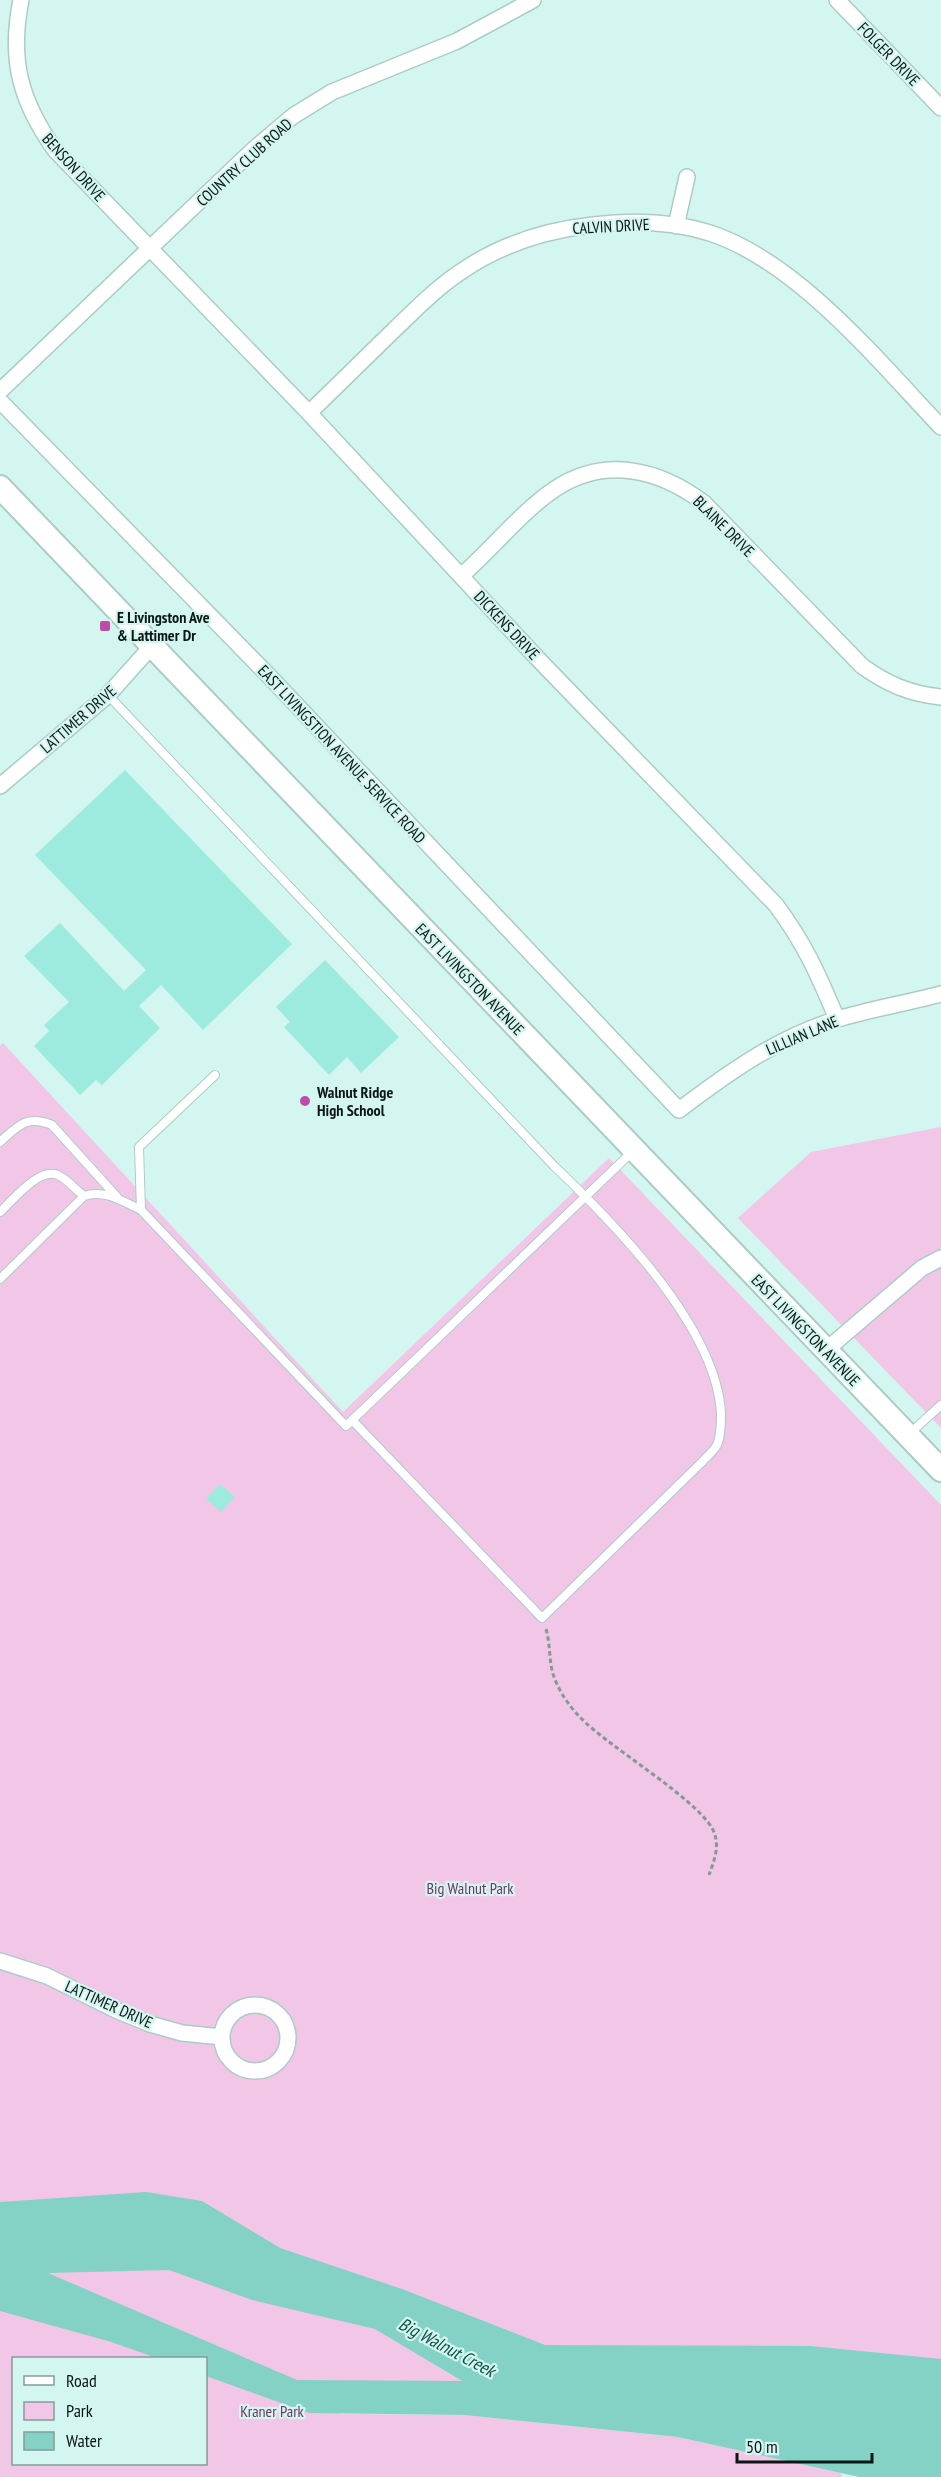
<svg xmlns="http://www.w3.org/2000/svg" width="941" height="2477" viewBox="0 0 941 2477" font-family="'PT Sans Narrow',sans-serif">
	<rect width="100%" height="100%" fill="#d4f6f0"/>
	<!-- green -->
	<path fill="#f2c6e7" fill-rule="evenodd" d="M3,1043l340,369 266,-254 332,347v907l-519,-55 41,25 -129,-1 7,33 124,1 213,22 163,36 1,4h-842v-1431zM14,2358h192v106h-192z
		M941,1127v301l-203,-210 73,-66z"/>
	<!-- water -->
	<path fill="#84d1c6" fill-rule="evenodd" d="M146,2192l56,9 78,47 122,41 143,56 265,1 131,13v118h-82l-181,-40 -213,-22 -156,-2 -103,-37v-18h-49l-49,-17 -108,-30v-109zM169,2270l83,30 123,29 87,52 -165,-1 -249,-107z"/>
	<!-- building -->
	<path fill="#9debdf" d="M125,770l167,174 -89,86 -42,-45 -22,21 21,22 -58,57 -6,-5 -16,15 -46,-49 15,-15 -5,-6 25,-23 -45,-46 36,-33 64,68 22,-21 -111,-115z
		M325,960l74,77 -38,36 -14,-16 -18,18 -45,-48 6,-5 -14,-15z
		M220,1484l15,13 -14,15 -15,-13z"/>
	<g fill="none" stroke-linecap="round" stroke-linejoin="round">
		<defs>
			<path id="service" d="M108,695l446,471c61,58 162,161 167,247 0,9 0,23 -4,32 -3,6 -11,12 -15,17l-160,156 -190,-198
				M215,1075l-76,72 2,63 205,216 287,-275
				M0,1142c19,-17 26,-27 52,-17l65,72
				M0,1212c13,-12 39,-45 58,-37 9,4 18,15 26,21
				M0,1279l84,-83c21,-7 38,5 57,14
				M909,1434l32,-29"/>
			<path id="minor" d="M21,0c-12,59 -1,101 34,150l254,263 230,247 237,245c29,39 42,69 61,114
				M837,0l104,108
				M676,226l11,-49
				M0,391l253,-241 40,-34 39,-24 125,-51 76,-41
				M0,401l270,276 409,433c49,-37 99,-73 159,-91 33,-10 69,-16 103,-25
				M309,413c28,-27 56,-55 84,-82 22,-21 43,-43 69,-60 38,-26 85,-41 131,-46 39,-5 79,-4 117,8 88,29 168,128 231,194
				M461,576c30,-26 62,-66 94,-87 50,-33 104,-20 149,14l158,163c25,18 48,28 79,31
				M0,786l108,-91 43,-48
				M826,1350l96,-82 19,-10
				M0,1961l47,15 71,35 32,13 32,9 40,4
				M222 2038a33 33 0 1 1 66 0a33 33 0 1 1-66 0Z"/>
			<path id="secondary" d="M0,487l941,983"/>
		</defs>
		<!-- service casing -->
		<use href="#service" stroke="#abccc6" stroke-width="10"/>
		<!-- minor casing -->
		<use href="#minor" stroke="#abccc6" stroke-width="18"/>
		<!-- secondary casing -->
		<use href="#secondary" stroke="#abccc6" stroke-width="26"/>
		<!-- path -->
		<path stroke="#819a95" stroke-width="3" stroke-dasharray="4.5 3" stroke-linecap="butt" d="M546,1629c4,14 3,27 6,41 4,17 16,35 28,47 26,29 127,87 135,118 4,14 -1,26 -6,40"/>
		<!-- service -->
		<use href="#service" stroke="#fff" stroke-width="8"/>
		<!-- minor -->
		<use href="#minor" stroke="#fff" stroke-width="15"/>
		<!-- secondary -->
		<use href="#secondary" stroke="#fff" stroke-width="22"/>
	</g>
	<!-- markers -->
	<g fill="#bd4ca8" stroke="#d4f6f0" stroke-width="2">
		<rect x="99" y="620" width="12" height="12" rx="3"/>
		<circle cx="305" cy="1101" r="6"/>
	</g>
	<g text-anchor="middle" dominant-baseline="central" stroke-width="4.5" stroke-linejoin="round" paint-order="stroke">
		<!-- street labels -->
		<g font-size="16" fill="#0b1715" stroke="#d4f6f0">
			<text transform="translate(889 54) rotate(46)">FOLGER DRIVE</text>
			<text transform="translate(244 162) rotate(-42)">COUNTRY CLUB ROAD</text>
			<text transform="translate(74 167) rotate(48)">BENSON DRIVE</text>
			<text transform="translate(611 226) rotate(-3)">CALVIN DRIVE</text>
			<text transform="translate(724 526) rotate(45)">BLAINE DRIVE</text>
			<text transform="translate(507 625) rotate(47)">DICKENS DRIVE</text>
			<text transform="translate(78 719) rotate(-41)">LATTIMER DRIVE</text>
			<text transform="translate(342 754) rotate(47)">EAST LIVINGSTION AVENUE SERVICE ROAD</text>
			<text transform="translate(470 979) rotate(46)">EAST LIVINGSTON AVENUE</text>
			<text transform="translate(802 1035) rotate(-23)">LILLIAN LANE</text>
			<text transform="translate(806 1330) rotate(46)">EAST LIVINGSTON AVENUE</text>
			<text transform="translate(109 2004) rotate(24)">LATTIMER DRIVE</text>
		</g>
		<!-- poi labels -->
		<g font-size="16" font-weight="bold" fill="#0b1715" stroke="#d4f6f0" text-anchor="start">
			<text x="117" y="617">E Livingston Ave<tspan x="117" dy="18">&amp; Lattimer Dr</tspan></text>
			<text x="317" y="1092">Walnut Ridge<tspan x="317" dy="18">High School</tspan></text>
		</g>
		<!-- park labels -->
		<g font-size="16" fill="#713465" stroke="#d4f6f0">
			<text x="470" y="1888">Big Walnut Park</text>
			<text x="272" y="2411">Kraner Park</text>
		</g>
		<!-- water labels -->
		<g font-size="18" font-style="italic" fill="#0e524b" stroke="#d4f6f0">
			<text transform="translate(447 2347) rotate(28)">Big Walnut Creek</text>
		</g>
	</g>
	<!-- legend -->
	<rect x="12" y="2357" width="195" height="108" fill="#d4f6f0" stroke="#849d98" stroke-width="1.5"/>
	<rect x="24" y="2376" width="30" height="9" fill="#ffffff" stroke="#849d98" stroke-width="1.5"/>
	<text x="66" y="2387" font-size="18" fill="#0b1715">Road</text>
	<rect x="24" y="2402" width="30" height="18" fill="#f2c6e7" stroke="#849d98" stroke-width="1.5"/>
	<text x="66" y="2417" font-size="18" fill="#0b1715">Park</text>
	<rect x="24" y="2432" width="30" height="18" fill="#84d1c6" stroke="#849d98" stroke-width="1.5"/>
	<text x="66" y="2447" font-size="18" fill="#0b1715">Water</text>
	<!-- scale -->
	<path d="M737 2453v9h135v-9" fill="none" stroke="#0b1715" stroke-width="3"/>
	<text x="746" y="2453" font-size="18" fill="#0b1715" stroke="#d4f6f0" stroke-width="4.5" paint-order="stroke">50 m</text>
</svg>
